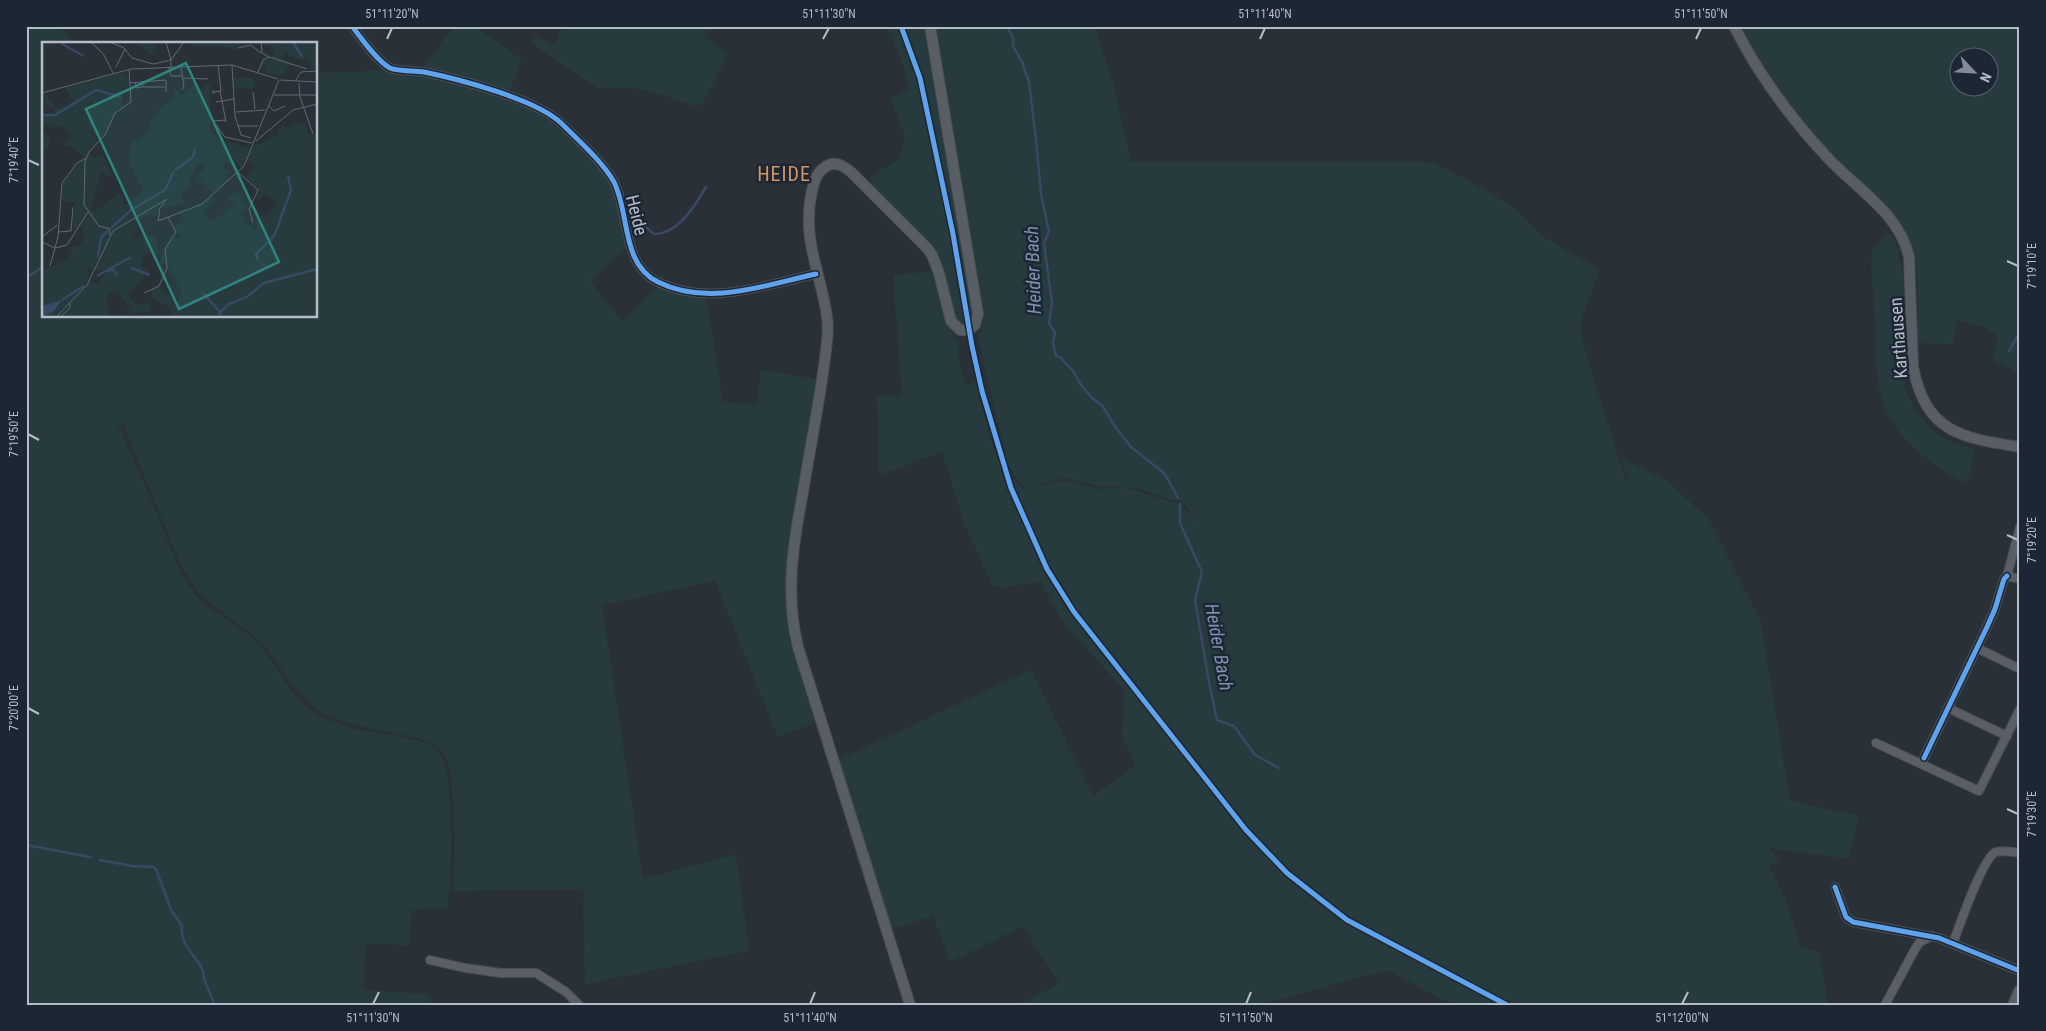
<svg xmlns="http://www.w3.org/2000/svg" width="2046" height="1031" viewBox="0 0 2046 1031" font-family="'Roboto Condensed',sans-serif">
	<rect width="100%" height="100%" fill="#2a3038"/>
	<!-- green -->
	<path fill="#273a3e" fill-rule="evenodd" d="M26,26h33l17,18h-32v272h272v-243l71,-3 70,11 50,17 42,18 24,21 39,45 16,65 -38,33 32,42 37,-38 47,12 17,106 35,2 2,-34 58,9 -31,198 30,145 -39,15 -63,-156 -113,24 41,274 93,-25 13,97 -164,33 -2,-95 -130,2 2,-44 -4,-73 -4,-15 -7,-10 -5,-5 -17,-6 -59,-12 -27,-8 -16,-9 -23,-22 -29,-43 -66,-51 -20,-34 -55,-136 -5,2c14,31 28,62 41,93 10,25 19,54 35,75 17,22 47,32 65,52 20,22 31,54 57,69 13,7 29,12 43,16 17,3 69,8 79,21 19,22 13,126 10,157l-37,2 -1,36 -44,-3 -3,47 63,4 9,11h-409z
		M454,26h21l47,34 -13,32 -88,-22z
		M563,26h152l-11,11 24,17 -24,47 -7,6c-36,-13 -59,-23 -97,-18l-69,-46 5,-8 17,10z
		M886,26h43l26,154 7,71 11,58 -4,13c-8,3 -11,-1 -15,-8l-11,-42 -69,-84 -4,-11 29,-18 6,-24 -14,-36 18,-11 -9,-32z
		M930,26h166l7,27 10,29 18,80 279,-1 24,2 50,26 30,19 27,27 59,35 -19,50v17l45,145h3l-8,-24 47,23 41,39 52,102 29,179 69,15 -10,43 -80,-11 11,15 -12,1 19,39 13,43 19,7 9,52h-375l-66,-35 -128,35h-243l43,-21 -36,-58 -73,36 -17,-46 -42,13 -53,-169 193,-90 62,126 43,-31 -14,-30 3,-44 -63,-70 -21,-40 -39,7 -9,-2 -29,-63 -22,-71 -63,23 -2,-79 25,-1 -9,-120 41,-4c5,18 9,61 26,70l-2,10 7,35 11,-4 13,53 26,70 30,66 2,-2 2,2 -41,-100 11,14 11,5 17,-7 25,-2 27,8 25,-1 13,3 44,14 27,25 -26,-28 -11,-2 -34,-12 -38,-2 -27,-7h-13l-13,3 -15,7c-13,-4 -18,-14 -23,-25l-30,-127 4,-9 2,-9z
		M1736,26h284v345h-5l-23,-11 6,-23c-9,-10 -28,-16 -41,-16l-4,23 -35,-1v-65l-2,-12 -8,-23 -110,-123zM1958,58h30v30h-30z
		M1887,232l6,5 5,13 6,32 1,108 13,24 18,20 17,9 22,7 -8,34c-37,-20 -77,-48 -87,-91 -5,-24 -4,-49 -5,-73 -1,-22 -4,-45 -4,-68z"/>
	<g fill="none" stroke-linecap="round" stroke-linejoin="round">
		<!-- stream -->
		<path stroke="#384963" stroke-width="2.5" d="M1007,26l6,12v8l9,16 7,20 7,57 5,55 8,38 -5,11 8,60 -3,20 6,10 -2,10 3,13 4,1 13,14 8,14 11,13 10,7 12,20 17,22 34,27 13,24
			M646,227l8,7c24,0 41,-28 52,-47
			M26,278l18,-12
			M2009,351l11,-19
			M1180,504v19l22,49 -7,28 14,82 8,38 17,6 21,29 24,13
			M26,845l64,12
			M100,860l32,6 21,1 3,2 15,41 11,16c-2,21 14,28 21,45 1,3 0,5 1,8 3,9 8,16 10,26"/>
		<defs>
			<path id="minor" d="M352,26c9,12 25,35 38,42 10,4 24,2 34,4 34,7 112,27 137,51 16,16 42,39 53,59 16,32 7,82 44,100 50,25 107,3 158,-8
				M2020,527l-13,49 13,3
				M1977,648l43,21
				M1948,708l59,28
				M1876,743l103,48 41,-82
				M1924,758l63,-131 8,-18 9,-30 3,-3
				M1835,887l11,30 7,5 86,16 81,33
				M1953,943c6,-16 30,-86 43,-91 7,-2 17,0 24,1
				M430,960l35,8 36,5h35l30,19 13,13
				M1885,1005l30,-56 5,-7 12,-6"/>
			<path id="secondary" d="M1734,26c24,48 56,91 92,130 30,33 73,56 83,101l4,110c13,66 49,71 107,80
				M910,1005l-112,-358c-13,-53 -5,-102 5,-155 8,-50 19,-101 24,-151 1,-8 1,-16 0,-24 -6,-44 -26,-79 -15,-126 2,-8 4,-18 12,-23 9,-8 19,-3 27,4l76,76 5,7 7,18 12,48 9,9h9l6,-5 3,-11 -48,-288"/>
			<path id="primary" d="M2014,1005l6,-14"/>
		</defs>
		<!-- minor casing -->
		<use href="#minor" stroke="#484c53" stroke-width="10"/>
		<!-- secondary casing -->
		<use href="#secondary" stroke="#484c53" stroke-width="12"/>
		<!-- primary casing -->
		<use href="#primary" stroke="#484c55" stroke-width="14"/>
		<!-- minor -->
		<use href="#minor" stroke="#5a5e66" stroke-width="8"/>
		<!-- secondary -->
		<use href="#secondary" stroke="#595d64" stroke-width="10"/>
		<!-- primary -->
		<use href="#primary" stroke="#5c6168" stroke-width="11"/>
		<defs>
			<path id="cycleway" d="M352,26c9,12 25,35 38,42 10,4 24,2 34,4 34,7 112,27 137,51 16,16 42,39 53,59 16,32 7,82 44,100 50,25 107,3 158,-8
				M901,26l19,52 33,156 19,112 10,45 29,97 36,81 27,43 172,218 41,43 60,47 160,85
				M1924,758l63,-131 8,-18 9,-30 3,-3
				M1835,887l11,30 7,5 86,16 81,33"/>
		</defs>
		<!-- cycleway casing -->
		<use href="#cycleway" stroke="#1d2633" stroke-width="8"/>
		<!-- cycleway -->
		<use href="#cycleway" stroke="#60a3ed" stroke-width="5"/>
	</g>
	<!-- ticks -->
	<path fill="none" stroke="#b4bcc9" stroke-width="2" d="M387,39l5,-11M823,39l6,-11M1260,39l5,-11M1696,39l5,-11M28,160l11,5M2007,261l11,5M28,434l11,6M2007,535l11,5M28,708l11,6M2007,809l11,5M373,1004l6,-12M810,1004l5,-12M1246,1004l5,-12M1682,1004l6,-12"/>
	<g text-anchor="middle" dominant-baseline="central" stroke-width="5" stroke-linejoin="round" paint-order="stroke">
		<!-- street labels -->
		<g font-size="18" fill="#b4bcc9" stroke="#1d2633">
			<text transform="translate(637 215) rotate(76)">Heide</text>
			<text transform="translate(1898 338) rotate(-94)">Karthausen</text>
		</g>
		<!-- water labels -->
		<g font-size="19" font-style="italic" fill="#7c92b1" stroke="#1d2633">
			<text transform="translate(1033 270) rotate(-92)">Heider Bach</text>
			<text transform="translate(1219 647) rotate(80)">Heider Bach</text>
		</g>
		<!-- quarter labels -->
		<g font-size="20" letter-spacing="1" fill="#d59563" stroke="#1d2633">
			<text x="784" y="174">HEIDE</text>
		</g>
	</g>
	<!-- overview -->
	<g transform="translate(42 42)">
		<rect width="275" height="275" fill="#2a3038"/>
		<path d="M94,0h18l2,12h-7zM149,0h49l-1,6 -5,1 -15,-3 -25,1zM216,0h59v27l-7,1v-10h-11l-15,-8 -2,6 15,8 -7,-1 -9,11 -15,-3v-5l-6,-2 3,-6 12,-5 -2,-8zM78,31l7,2 2,12h-6l-3,6 3,3 -2,7 4,3 -7,3 -17,30 -12,-8 9,11 -9,10 6,6 6,-5 3,3 9,22 -12,-5 -11,36 5,2 25,-18 4,13 19,-15 -14,-29 3,-21 8,-2 9,-9 3,-11 7,-10 16,-11 -1,-7 4,-1 3,7 15,-14 5,6 3,-5 7,1 -1,45 10,11 30,7 -9,20 -5,-7 -4,4 -6,-4 -4,6 7,5 -4,4 4,4 -15,13 -17,-15 9,-12 -5,-3 -6,5 -7,13 2,4 -10,11 5,5 -20,8 -3,-4 16,-16 -14,11 -8,16 -5,-2 -10,6 -6,16 -3,1 2,3 10,-6 6,4 1,-3 6,1 2,19 -16,-2 -2,13 10,8h-5l-18,20 7,10 15,-1 2,9 -20,2 -15,-24h-4l-6,5 1,22h-52l35,-36 7,3 6,-8 -1,-7h-8l8,-20 -1,-1 -9,23 -5,-5 1,10 -8,15 -26,26h-9l16,-17 -20,6v-41l4,4 21,-9 8,-15 5,1 4,-7 -3,-14 -8,3 2,-26 -13,-1 1,-20 21,-23 -12,-11 -13,-3 12,-6 -8,-12 -10,2 -6,-4 -5,3v-12h11l1,-6 -5,-1 -7,-13 4,-1 10,15 17,-8 -8,-13zM202,35l9,2 3,9 -22,1 -2,-11zM254,81l9,1 3,11 9,-1v183h-146l-1,-9 -21,-12 3,-2 -2,-4 9,-4 19,16 1,-2 2,-10 -14,-25 -8,-2 9,-22 6,-5 5,2 2,-4 -5,-2 -1,-6 10,-6 -7,-8 16,-5 18,-11 3,3 -12,14 7,9 25,-16 -7,-8 9,-6 11,15 -9,5 6,12 7,2 2,4 4,-2 -2,-6 3,-6 10,-1 9,-12 -12,-9 -7,7 -3,-2 2,-10 -12,-12 9,-11 -7,-6 3,-12 29,-14 -4,-3 9,-6 -1,5zM0,87l10,11 -10,14z" fill="#273a3e"/>
		<path d="M20,258l-9,12 -11,5v-11z" fill="#384963"/>
		<path fill="none" stroke="#384963" stroke-width="2.5" d="M251,0l9,15M20,2l22,12M0,73h13l41,-25 25,7M133,128l18,-13 2,-8M238,178l11,-30 -3,-14M69,186l20,-18 34,-20 9,-19M56,215l3,-19 7,-8M216,218l-2,-6 18,-18 6,-15M89,226l19,7M63,229l9,-1 3,6M55,234l34,-19M160,250l19,21M20,258l22,-14M179,275l-1,-4 9,-9 18,-7 17,-14 53,-14"/>
		<path fill="none" stroke="#616872" stroke-width="1" d="M49,0l13,13 9,18M68,0l14,6 8,10M124,0l5,18M196,6l13,-3 10,8M227,15l38,12M90,16l21,6 18,-4M190,23l3,51 6,19 10,3M74,25l9,-18M127,26l2,8h11M129,26v-8l13,-18M139,26l3,18 -2,4M216,30l5,-12 6,-3 -7,-4 -1,-11M140,36l26,1M238,38l37,2M254,38l5,-8 16,-1M93,40l1,6 7,-1 -1,-6M88,41l36,-3v12M257,41l1,14 13,37M101,45h22M178,49l6,31M211,50l2,17M0,51l89,-24 101,-4 46,14M173,52l-3,-2 9,-1 -3,-26M232,53h26M258,53h17M174,60l18,-3M226,63l6,6 11,-5M194,70l29,-2M184,78l-13,1 12,16 27,6M196,84h20M214,99l37,-31 24,-6M196,130l20,18 -9,19 4,14M125,157l-7,9 -2,13 44,-17 42,-38 35,-86M16,190l13,-1 2,-24M67,193l1,-6 -11,-3 -15,-21 1,-43 4,-10 16,-17 10,-22 16,-11 -2,-33M0,195l15,-12M0,200l13,6 12,-3 21,-33M8,224l8,-29 4,-54 15,-20 9,-5M102,251l15,-7 8,-18 -2,-19 11,-17 -8,-15M14,275l31,-32 26,-54 54,-32M18,275l10,-9v-5"/>
		<path fill="#308480" fill-opacity="0.15" stroke="#308480" stroke-width="2.5" d="M144,21l93,199 -100,47 -93,-200z"/>
		<rect width="275" height="275" fill="none" stroke="#b4bcc9" stroke-width="2.5"/>
	</g>
	<!-- border -->
	<rect width="2046" height="1031" fill="none" stroke="#1d2633" stroke-width="55"/>
	<!-- north arrow -->
	<g transform="translate(1974 72) rotate(115)"><circle r="24" fill="#1d2633" stroke="#59626f"/>
	<path d="M0-4L9 19L0 12L-9 19Z" fill="#848b96"/>
	<text y="-8" font-size="14" font-weight="bold" text-anchor="middle" fill="#b4bcc9">N</text>
	</g>
	<rect x="28" y="28" width="1990" height="976" fill="none" stroke="#b4bcc9" stroke-width="2"/>
	<g font-size="12" text-anchor="middle" fill="#b4bcc9">
		<text x="392" y="18">51°11'20"N</text>
		<text x="829" y="18">51°11'30"N</text>
		<text x="1265" y="18">51°11'40"N</text>
		<text x="1701" y="18">51°11'50"N</text>
		<text transform="translate(14 160) rotate(-90)" y="4">7°19'40"E</text>
		<text transform="translate(2032 266) rotate(-90)" y="4">7°19'10"E</text>
		<text transform="translate(14 434) rotate(-90)" y="4">7°19'50"E</text>
		<text transform="translate(2032 540) rotate(-90)" y="4">7°19'20"E</text>
		<text transform="translate(14 708) rotate(-90)" y="4">7°20'00"E</text>
		<text transform="translate(2032 814) rotate(-90)" y="4">7°19'30"E</text>
		<text x="373" y="1022">51°11'30"N</text>
		<text x="810" y="1022">51°11'40"N</text>
		<text x="1246" y="1022">51°11'50"N</text>
		<text x="1682" y="1022">51°12'00"N</text>
	</g>
</svg>
